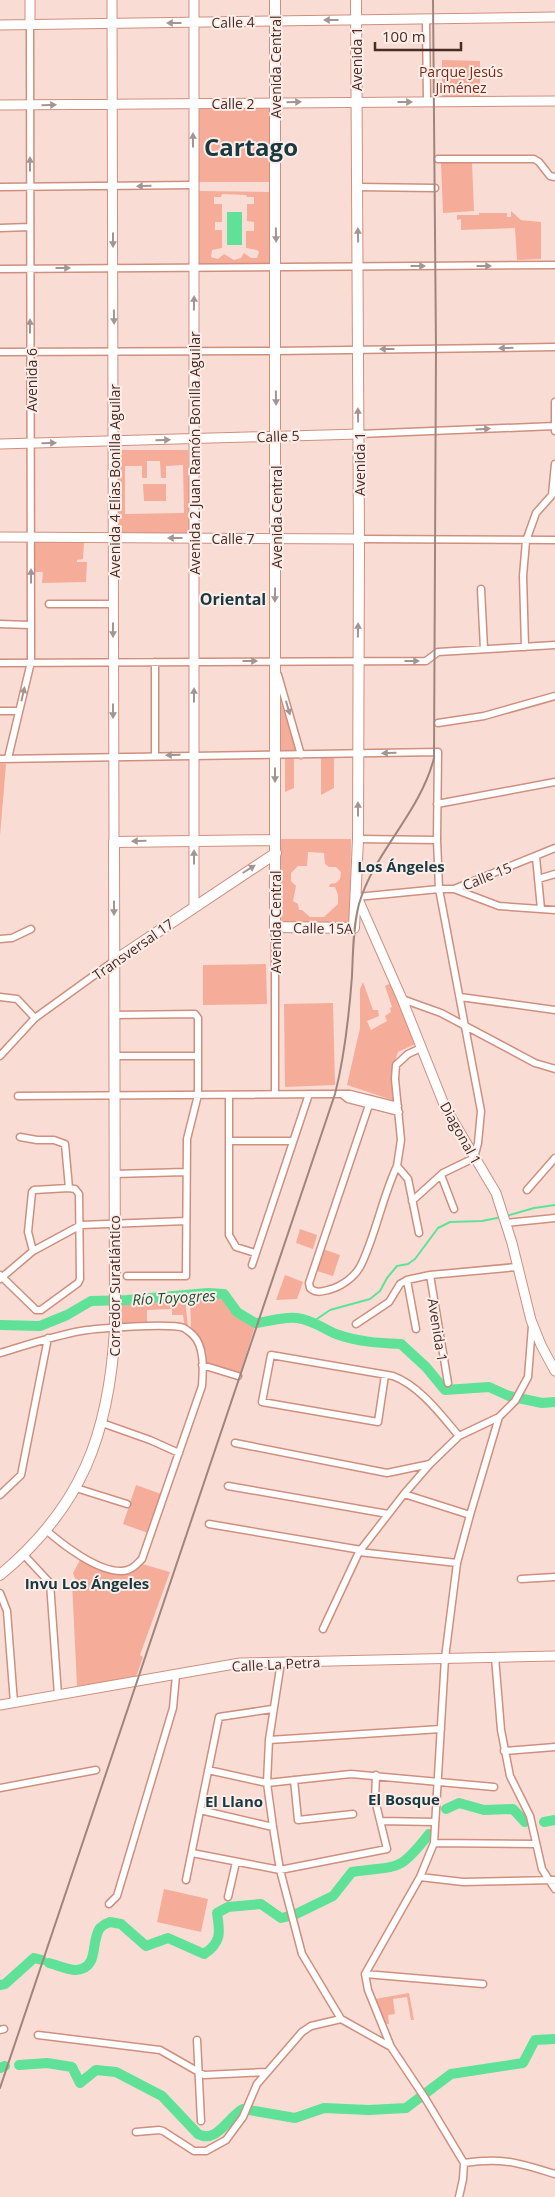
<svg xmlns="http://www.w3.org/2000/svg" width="555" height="2197" viewBox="0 0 555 2197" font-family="'Open Sans',sans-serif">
	<rect width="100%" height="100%" fill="#f9ddd5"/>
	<!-- green -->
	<path fill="#f5ac98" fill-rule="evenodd" d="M442,60l38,1v37l-38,1z
		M199,107h71l-1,75h-71z
		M441,163h31l2,48 -31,2z
		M199,191l71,1v71l-71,2zM222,194l24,1 1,2h7v7h-7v17l7,1v9h-8v17l11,2 2,2 -2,6h-6l-7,-5 -3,5 -7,2 -10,-6 -6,5 -7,-2 1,-7 10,-2v-18h-7v-8h7v-18h-8v-7h7z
		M511,211l10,9 20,2v37l-24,1 -2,-32 -54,2v-11l-4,1v-5h22v-2h28v4h4z
		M119,450h69l2,83 -72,1zM147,461h13l1,17h5v-12l17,-1 1,48 -59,1v-48h17v12h5z
		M143,484h23v17h-22z
		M38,541l46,1 -1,17 -6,1v2h10l-1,20 -44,1 1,-11h-9v-28z
		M278,703h3l16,48 -19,1z
		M285,758h9v30l-9,4z
		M321,758h13v30l-13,7z
		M0,764h6l-6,72z
		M280,839h71l-1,85h-71zM308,852l16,1 1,11 4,3h7l5,5 -1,7 -4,4 -6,1 -1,3h6l3,8v9l-14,13h-14l-8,-7h-3l-1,-6 -5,-3 3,-15 -5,-5v-8l7,-7h9z
		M266,964l1,40 -64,1v-40z
		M363,982l10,28h5l1,6 -12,5 4,9 16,-9 -2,-5 6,-4 -1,-4 2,-1 -7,-21 6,-3 15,31 9,30 -17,8 -6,17 6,33 -51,-17 13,-57v-39z
		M333,1003l2,82 -50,2 -1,-83z
		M300,1229l17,6 -4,14 -17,-6z
		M323,1249l17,6 -7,21 -16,-5z
		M285,1275l18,7 -6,17 -21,1z
		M209,1296l13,2 12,16 21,12 -15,48 -35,-12 -5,-23 -9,-9 -1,-32z
		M185,1298l3,29 -4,-4 -1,-8h-11v-6l-25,1v13l-25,1 -1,-21z
		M136,1485l25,9 -13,39 -25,-9z
		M80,1560l34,14h17l11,-10 28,8 -30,83 3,2 -7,20 -59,9 -5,-104 4,-1 -3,-8z
		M164,1889l44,10 -7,33 -44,-10z
		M409,1993l5,27h-3l-4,-23 -14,2 2,15 -7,1 1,9h-4l-10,-25z"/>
	<!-- water -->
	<path fill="#60e198" d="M227,212h15v33h-15z"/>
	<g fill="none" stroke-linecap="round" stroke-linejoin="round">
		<!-- stream -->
		<path stroke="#60e198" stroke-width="2" d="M506,1216l28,-8 21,-3
			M314,1321l16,-11 40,-11 10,-8 7,-13 10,-12 11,-2 7,-5 23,-31 12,-6 32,-1 20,-4"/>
		<!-- river -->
		<path stroke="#60e198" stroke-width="10" d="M0,1325l40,1 27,-11 24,-14 36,-1 81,-7 16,1 13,18 18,11c14,-1 28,-7 42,-5 16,2 25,10 39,16 22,8 43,9 65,10l25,23 19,23 44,-3 20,9 33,7 13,-1
			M446,1809l13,-6 25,7 29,-1 12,13
			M544,1822l11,-2
			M49,1963c8,2 19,7 27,7 24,-2 14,-28 24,-42 2,-2 7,-5 10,-6l11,2 25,22 22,-8 36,16c18,-12 16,-22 13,-41l11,-6 33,-3 20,14 13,-3 39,-19 19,-24c46,-7 46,2 77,-38
			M0,1985l5,-1 29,-26 8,2
			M19,2065l28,-2 25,4 8,16 16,-13 20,2 46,24 36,38c19,10 30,-17 45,-25l52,9 29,-10 45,2 37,-2 45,-34 72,-11 12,-23 20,-1
			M0,2068l5,-2"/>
		<defs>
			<path id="street" d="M426,20l1,82
				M438,159h96l5,3 11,14 5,1
				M0,187l193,-2
				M357,187l78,1
				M0,228l30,-1
				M0,269l555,-4
				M0,352l275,-1 280,-4
				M555,402v29
				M359,434l196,-8
				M359,539l196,1
				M481,589l3,60
				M49,604h64
				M0,624l30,1
				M525,647l-2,-71 3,-35 10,-28 16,-18 3,-31
				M0,663l426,-2 12,-9 117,-7
				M278,675l23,80
				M0,711h19
				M438,723l46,-7 71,-20
				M155,756v-94
				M8,758l23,-96 -1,-638
				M0,759l438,-7 -1,88 2,49 42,222 -3,32 -4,15 -31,15 -31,28
				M437,804l118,-22
				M358,839l79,1
				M536,857l5,52
				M538,879l17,-5
				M454,889l45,17 56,4
				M357,897l82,-8h15l101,-41
				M275,927v167
				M0,939l12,-1 19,-9
				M0,997l17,2 18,19
				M460,997l95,13
				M402,999l39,14 94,50 20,6
				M114,1015l81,-1 3,4v77l-11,44 -1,137h-59
				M0,1056l35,-38 79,-57
				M114,1056h84
				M229,1095v140l7,12 19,6
				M343,1095l5,4 51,13
				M18,1096l315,-2h17l48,12
				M371,1099l-62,184 1,5c5,5 11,4 18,2 13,-3 27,-13 33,-25 15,-31 21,-67 36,-99
				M229,1141h64
				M114,1174l72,-2
				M441,1175l13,34
				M527,1190l28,-32
				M506,1223l49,-5
				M419,1233l-11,-54 -11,-13 4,-26 -6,-61 1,-14 12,-11 13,-6
				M33,1251l-5,-19 4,-40 2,-2 35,-2
				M252,1265l57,-171
				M0,1275l36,35h5l37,-27 2,-4 -1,-85 -4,-5 -6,-1 -4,-44 -11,-4h-17l-17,-3
				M430,1275l18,108
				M0,1279l33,-28 48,-26 105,-4
				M407,1280l9,49
				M356,1324l33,-22 11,-18 7,-4 23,-5 87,-8
				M0,1353c27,-8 53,-17 81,-22 17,-3 89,-8 103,-3 3,2 7,5 9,7 12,12 10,35 9,51l-60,173c-6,6 -11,12 -20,12 -24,1 -59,-26 -76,-41
				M202,1365l36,11
				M385,1375l-7,47 -116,-20 9,-47 122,21c27,10 48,39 66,60
				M102,1423l48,17 29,13
				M235,1443l152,30 43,-9
				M228,1486l160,28
				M76,1488l51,16
				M404,1494l66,21
				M0,1495l21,-20 27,-137
				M209,1524l152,26
				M359,1552l98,11
				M24,1555l26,28 8,112
				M521,1579l34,-2
				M0,1593l7,18 7,92
				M323,1629l36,-77 45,-58 26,-30 29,-28 40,-19
				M495,1657l6,73 9,46 20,40 12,53 13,20
				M281,1662l-12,78 -2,43 6,44 7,43 22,84 39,65
				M269,1740l172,-11
				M504,1751l51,-4
				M208,1770l59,13 84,-9 143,13
				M294,1780l4,40 55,-6
				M0,1788l96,-18
				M200,1810l73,17
				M381,1821l54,1
				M434,1843l101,1
				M192,1853l88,17 107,-21 -12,-49 1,-25
				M420,1877l43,5 92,-2
				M186,1880l33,-163 53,-8
				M228,1897l8,-35
				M109,1904l8,-8 56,-188 3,-33
				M365,1974l118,10
				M0,2030l4,-1
				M38,2035l122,15 44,25 63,-3
				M197,2040l4,81
				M136,2132l23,-2 4,1 31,20h12l20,-11 17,-23 14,-33 45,-52 9,-6 30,-7 50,28
				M464,2163c39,-6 54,0 91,11
				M459,2197l4,-18 1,-16 -39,-65 -34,-51 -23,-57 -3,-16 55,-97 14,-34 11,-185 12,-95 13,-48 29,-98 16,-16 13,-24 4,-51"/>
			<path id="secondary" d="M30,0v24
				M112,0l2,842
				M194,0v906
				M0,25l555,-8
				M0,105l555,-4
				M0,444l359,-10
				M0,537l359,2
				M357,897l45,102 43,108 51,86 16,50 19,77 10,25 14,26
				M0,1705l240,-42 315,-7"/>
			<path id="primary" d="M275,0v927l79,1 4,-89 1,-300 -3,-539
				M114,961l162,-108
				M0,1575c82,-68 109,-141 115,-246l-1,-487 161,-2"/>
		</defs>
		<!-- street casing -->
		<use href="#street" stroke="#cf8f7e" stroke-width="9"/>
		<!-- secondary casing -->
		<use href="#secondary" stroke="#cf8f7e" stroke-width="11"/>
		<!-- primary casing -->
		<use href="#primary" stroke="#cf8f7e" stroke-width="12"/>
		<!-- street -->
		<use href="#street" stroke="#fff" stroke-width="6"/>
		<!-- secondary -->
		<use href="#secondary" stroke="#fff" stroke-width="9"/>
		<!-- primary -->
		<use href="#primary" stroke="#fff" stroke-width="10"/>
		<!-- rail -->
		<path stroke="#a0857d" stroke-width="2" d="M0,2088l335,-994c10,-39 14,-78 17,-118 1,-23 1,-49 7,-72 15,-52 61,-91 75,-146l2,-409 -3,-349"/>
	</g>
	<!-- one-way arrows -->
	<defs><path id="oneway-solid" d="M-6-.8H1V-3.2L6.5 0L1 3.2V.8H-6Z" transform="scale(1.25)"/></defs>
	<g fill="#a39692">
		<use href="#oneway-solid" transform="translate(331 20) rotate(180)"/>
		<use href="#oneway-solid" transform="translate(174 23) rotate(180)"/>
		<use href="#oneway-solid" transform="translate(294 102) rotate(-2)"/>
		<use href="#oneway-solid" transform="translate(405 102)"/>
		<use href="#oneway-solid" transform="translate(49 105) rotate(-1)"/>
		<use href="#oneway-solid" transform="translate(193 140) rotate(-90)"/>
		<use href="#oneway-solid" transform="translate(30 164) rotate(-90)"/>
		<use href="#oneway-solid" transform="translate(144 186) rotate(179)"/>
		<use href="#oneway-solid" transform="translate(276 235) rotate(89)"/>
		<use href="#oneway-solid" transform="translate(358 235) rotate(-91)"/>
		<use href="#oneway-solid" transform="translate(113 240) rotate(90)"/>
		<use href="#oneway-solid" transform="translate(418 266)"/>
		<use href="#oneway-solid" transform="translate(484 266)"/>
		<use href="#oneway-solid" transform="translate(63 268)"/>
		<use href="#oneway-solid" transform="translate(194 303) rotate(-89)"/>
		<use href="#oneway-solid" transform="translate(114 317) rotate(89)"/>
		<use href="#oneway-solid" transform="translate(30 326) rotate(-90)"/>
		<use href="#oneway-solid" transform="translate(506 348) rotate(179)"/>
		<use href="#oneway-solid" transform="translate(387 349) rotate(-180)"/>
		<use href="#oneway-solid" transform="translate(276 398) rotate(89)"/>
		<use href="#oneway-solid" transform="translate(358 415) rotate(-91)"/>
		<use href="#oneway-solid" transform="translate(483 429) rotate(-3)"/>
		<use href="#oneway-solid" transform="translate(163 440) rotate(-1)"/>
		<use href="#oneway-solid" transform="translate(49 443) rotate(-2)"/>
		<use href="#oneway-solid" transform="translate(175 538) rotate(180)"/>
		<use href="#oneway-solid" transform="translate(31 576) rotate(-90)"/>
		<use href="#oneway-solid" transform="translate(275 595) rotate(91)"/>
		<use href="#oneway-solid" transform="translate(113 630) rotate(90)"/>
		<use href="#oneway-solid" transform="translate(358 630) rotate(-89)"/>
		<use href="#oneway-solid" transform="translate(250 661)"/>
		<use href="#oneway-solid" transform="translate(412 661)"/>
		<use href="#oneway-solid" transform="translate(23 694) rotate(-77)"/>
		<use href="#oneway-solid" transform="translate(194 695) rotate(-90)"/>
		<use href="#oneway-solid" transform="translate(288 708) rotate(74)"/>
		<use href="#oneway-solid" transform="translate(113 711) rotate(90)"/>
		<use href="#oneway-solid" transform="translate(389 753) rotate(179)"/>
		<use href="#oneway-solid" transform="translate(173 755) rotate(179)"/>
		<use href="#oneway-solid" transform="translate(275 775) rotate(90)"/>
		<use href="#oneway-solid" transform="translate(358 809) rotate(-90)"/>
		<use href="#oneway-solid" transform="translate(139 841) rotate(179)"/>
		<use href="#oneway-solid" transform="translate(194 857) rotate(-90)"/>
		<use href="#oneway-solid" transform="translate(249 869) rotate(-32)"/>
		<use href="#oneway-solid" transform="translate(114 908) rotate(90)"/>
	</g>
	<g text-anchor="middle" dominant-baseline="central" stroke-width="4" stroke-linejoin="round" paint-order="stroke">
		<!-- street labels -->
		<g font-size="14" fill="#472d25" stroke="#fcede9">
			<text transform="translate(233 22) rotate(-1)">Calle 4</text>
			<text transform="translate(356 59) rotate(-90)">Avenida 1</text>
			<text transform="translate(275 67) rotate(-90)">Avenida Central</text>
			<text x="233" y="103">Calle 2</text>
			<text transform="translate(31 380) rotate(-90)">Avenida 6</text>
			<text transform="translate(278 436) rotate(-2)">Calle 5</text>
			<text transform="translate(194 453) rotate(-90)">Avenida 2 Juan Ramón Bonilla Aguilar</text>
			<text transform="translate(359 464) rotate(-90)">Avenida 1</text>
			<text transform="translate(114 481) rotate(-90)">Avenida 4 Elías Bonilla Aguilar</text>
			<text transform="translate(276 517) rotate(-90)">Avenida Central</text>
			<text x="233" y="538">Calle 7</text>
			<text transform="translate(487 876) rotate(-22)">Calle 15</text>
			<text transform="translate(275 922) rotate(-90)">Avenida Central</text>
			<text transform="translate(323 928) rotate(1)">Calle 15A</text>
			<text transform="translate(133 949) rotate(-35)">Transversal 17</text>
			<text transform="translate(461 1133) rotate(61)">Diagonal 1</text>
			<text transform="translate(114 1286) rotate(-90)">Corredor Suratlántico</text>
			<text transform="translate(438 1330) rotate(81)">Avenida 1</text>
			<text transform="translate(276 1664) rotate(-3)">Calle La Petra</text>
		</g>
		<!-- park labels -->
		<g font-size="14" fill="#782c18" stroke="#fcede9">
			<text x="461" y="71">Parque Jesús<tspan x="461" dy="16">Jiménez</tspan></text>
		</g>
		<!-- neighbourhood labels -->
		<g font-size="15" font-weight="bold" fill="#193940" stroke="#fcede9">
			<text x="401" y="866">Los Ángeles</text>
			<text x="87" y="1583">Invu Los Ángeles</text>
			<text x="404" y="1799">El Bosque</text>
			<text x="234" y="1801">El Llano</text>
		</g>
		<!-- water labels -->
		<g font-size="15" font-style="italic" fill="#1d5033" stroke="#fcede9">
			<text transform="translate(174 1297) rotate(-3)">Río Toyogres</text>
		</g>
		<!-- quarter labels -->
		<g font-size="16" font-weight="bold" fill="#193940" stroke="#fcede9">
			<text x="233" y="599">Oriental</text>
		</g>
		<!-- town labels -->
		<g font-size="24" font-weight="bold" fill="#193940" stroke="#fcede9">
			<text x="251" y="146">Cartago</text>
		</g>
	</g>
	<!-- scale -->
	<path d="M375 42v8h86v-8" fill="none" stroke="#472d25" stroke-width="2.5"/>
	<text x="382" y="42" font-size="15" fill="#472d25" stroke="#fcede9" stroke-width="4" paint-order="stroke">100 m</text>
</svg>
